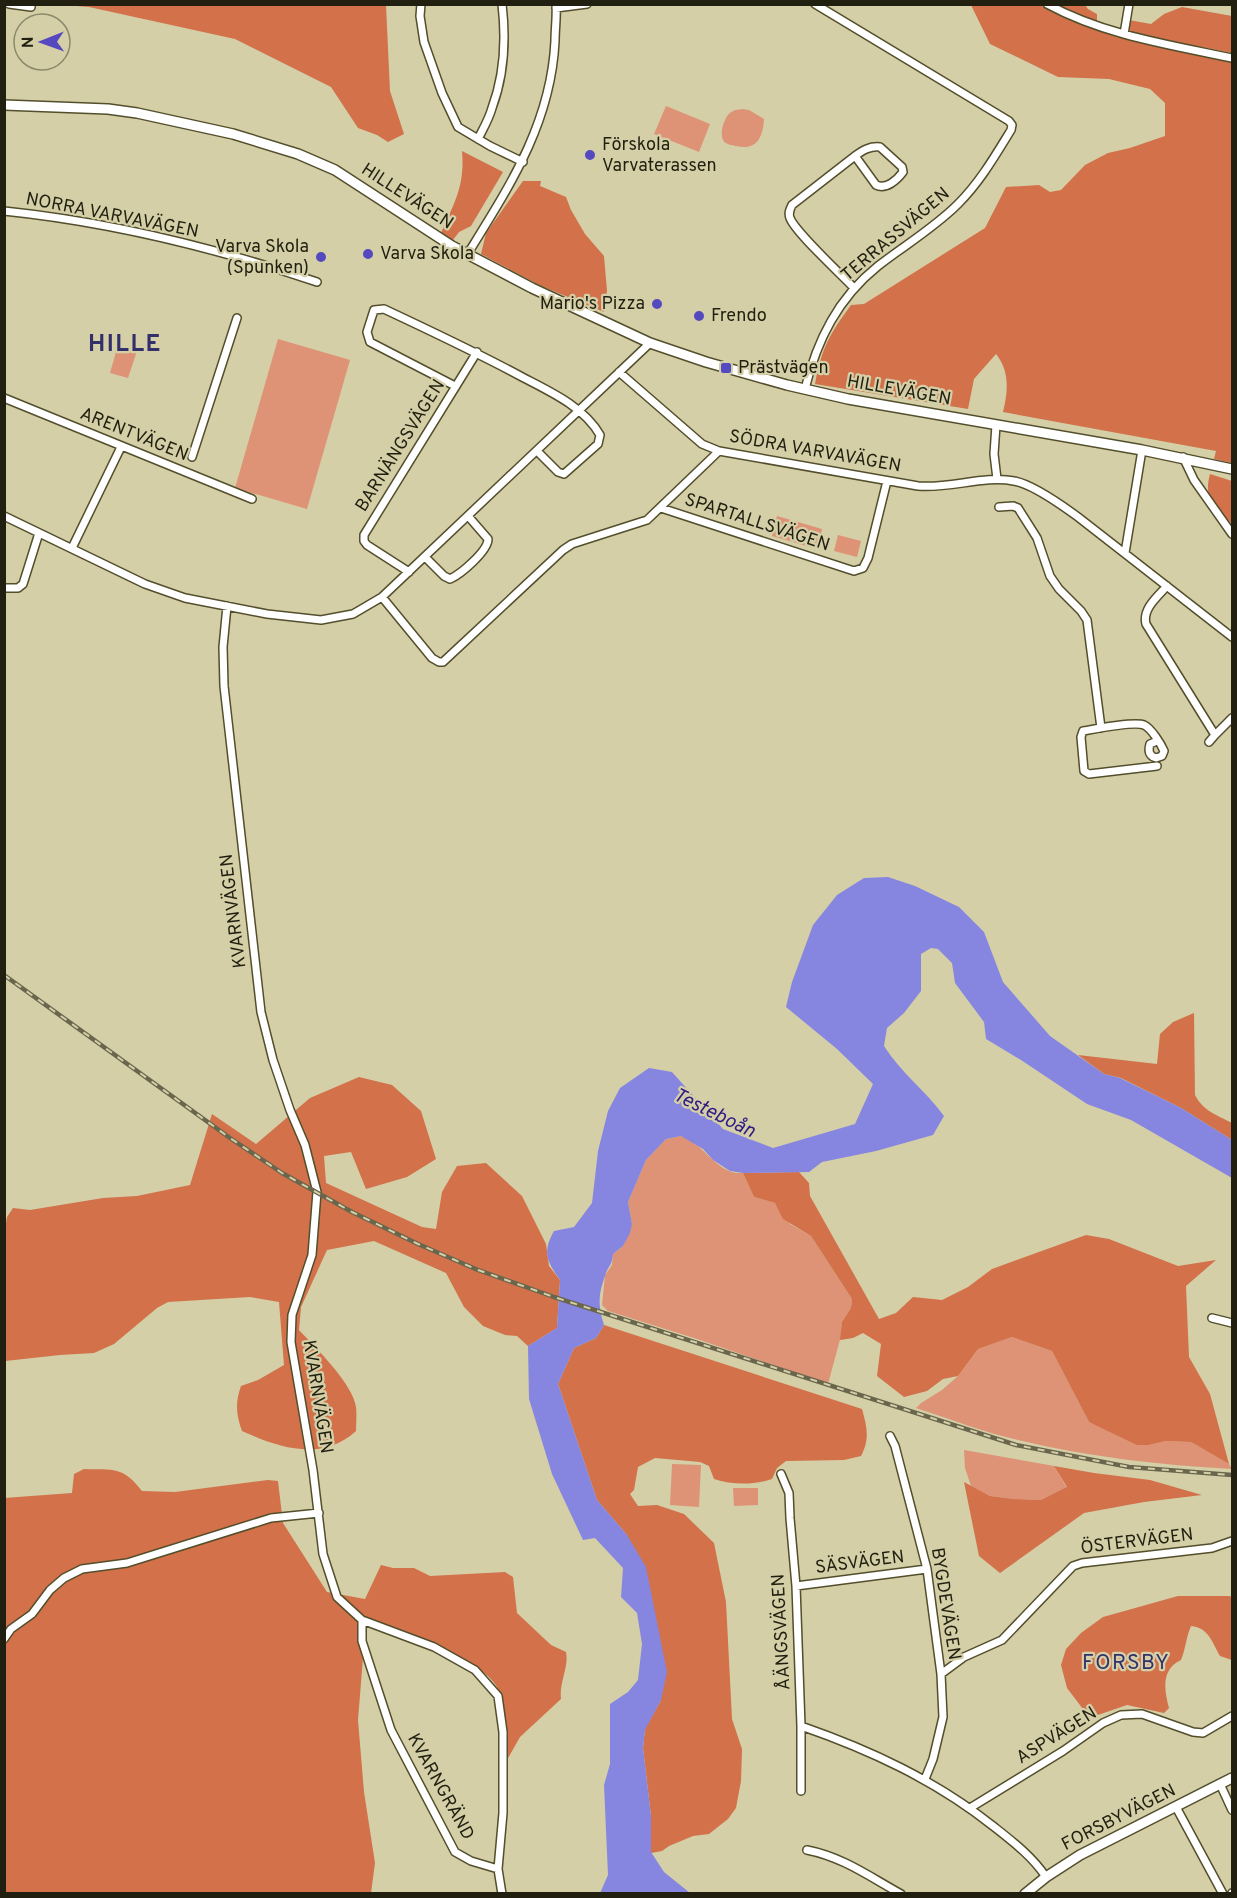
<svg xmlns="http://www.w3.org/2000/svg" width="1237" height="1898" viewBox="0 0 1237 1898" font-family="Overpass,sans-serif">
	<rect width="100%" height="100%" fill="#d4cfa7"/>
	<!-- green -->
	<path fill="#de9376" d="M666,106l44,18 -11,28 -45,-18z
		M742,109l7,1 15,9c-1,18 -7,32 -28,27 -4,-1 -10,-1 -13,-6 -4,-8 2,-26 10,-29 3,-2 6,-1 9,-2z
		M278,339l72,21 -43,149 -72,-21z
		M118,345l19,6 -9,27 -18,-5z
		M777,516l45,13 -5,20 -45,-13z
		M838,535l23,6 -4,16 -23,-6z
		M681,1136c19,6 30,27 48,35 4,2 10,2 14,2l11,24 21,6 15,21 21,12 41,63 -1,9 -9,14 -1,14 -13,48 -131,-45 -89,-28 -6,-6 3,-30 7,-10 1,-11 10,-8 9,-22 -4,-22 18,-42 20,-21z
		M1012,1337l40,14 37,71 60,23 17,-4 25,1 38,22 3,5c-72,-4 -143,-12 -214,-29 -35,-8 -68,-21 -102,-32l5,-5 21,-13 16,-14 20,-27z
		M964,1450l90,16 13,22 -26,12 -27,-1 -24,-3 -19,-10 -6,-18z
		M672,1464l29,1 -2,42 -29,-2z
		M733,1488h25v17l-24,1z"/>
	<!-- forest -->
	<path fill="#d2714a" d="M64,5h322l4,86 14,43 -16,8 -11,-7 -19,-7 -27,-41 -96,-48 -146,-32z
		M971,5h68l30,14 53,19 110,24v401l-18,-4 2,-8 -213,-39c5,-20 7,-41 -7,-58l-22,25 -6,30 -153,-25c7,-37 14,-49 36,-79l13,-1 121,-76 21,-41 33,-2 11,7 11,-2 24,-25 23,-12 22,-5 35,-12v-33l-15,-14 -41,-10 -51,-2 -68,-33z
		M1056,5h29l3,4 9,5v8z
		M1182,7l50,9v37l-102,-20 -1,-13 22,4 13,-10z
		M462,151l41,21 -32,54 -12,6 -6,8 -12,-7c14,-31 24,-48 21,-82z
		M523,181h18l-1,5 26,11 5,13 14,24 19,22 3,35 -3,21 -65,-27 -58,-31 5,-21z
		M1210,474l22,7v43c-17,-16 -29,-24 -22,-50z
		M1194,1013l1,82c8,16 22,20 37,28v17l-51,-32 -60,-30 -17,-4 -26,-19 79,9 3,-30 13,-12z
		M359,1077l33,8 29,26 15,48 -29,18 -41,12 -15,-37 -27,4 2,27 96,44 14,2 6,-37 15,-26 29,-3 36,33 24,48 3,22 11,14 -3,48 -29,18 -11,-10 -12,-1 -22,-9 -19,-19 -18,-34 -72,-32 -47,9 -26,57 -2,23c16,17 54,54 57,77 1,8 0,16 0,24 -34,31 -77,17 -114,0 -6,-17 -7,-28 -1,-45l17,-6 26,-15 -5,-63 -29,-5 -82,5 -11,6 -43,36 -20,9 -34,2 -55,6v-132l2,-12 6,-9 17,2 73,-12 34,-2 53,-11 22,-71 44,30 54,-46z
		M799,1172l10,11 1,13 69,123 17,-6 17,-16 29,3 26,-13 24,-18 94,-34 23,4 69,27 38,-6 -30,26 3,71 21,37 19,70 -38,-22 -25,-1 -17,4h-12l-48,-23 -37,-71 -40,-14 -34,12 -20,27 -15,3 -16,12 -23,6 -27,-21 4,-32 -18,-11 -10,5 -13,2 2,-18 9,-14 1,-9 -41,-63 -28,-17 -8,-16 -21,-6 -11,-24z
		M604,1325l258,84c5,18 8,30 -1,47l-17,4 -58,1 -9,7 -5,11c-18,6 -40,6 -58,0l-5,-13 -9,-4 -45,-4 -17,9 -4,23 -4,4 8,12 19,-1 27,9 30,29 12,59 6,117 10,30 -1,32 -5,27 -8,11 -19,15 -16,2 -24,10 -7,5 -11,2v-37l-8,-68 2,-19 16,-29 -34,-165 -30,-35 -39,-116 16,-36 22,-10z
		M1054,1466l40,7 56,7 52,15 -58,7 -60,11 -84,60 -21,-17 -15,-74 26,14 24,3 27,1 26,-13z
		M84,1469c29,1 39,-3 58,22l33,1 93,-12 10,1 5,42 44,69 38,7 16,-34 12,3h21l16,8 75,-4 8,5 4,36 34,32 15,7c3,16 -7,30 -5,47l-41,38 -13,23c-2,-24 0,-52 -10,-73 -15,-29 -100,-55 -131,-67l-8,100 6,72 11,71 -4,30h-366l-1,-395 68,-5 2,-19z
		M1178,1596h52l2,2v62l-12,-4c-8,-14 -11,-28 -29,-30 -5,11 -5,22 -10,34 -20,9 -17,30 -12,48l-5,5 -37,-8 -32,11 -9,-3 -19,-25 -6,-23 5,-16 15,-16 22,-16z"/>
	<!-- water -->
	<path fill="#8686e1" d="M888,877l27,9 44,21 25,25 19,50 47,54 54,38 16,4 61,30 51,32v38l-101,-58 -44,-16 -66,-44 -35,-21 -2,-17 -29,-39 -3,-20 -14,-14 -7,-1 -10,6v37l-17,22 -17,15 -3,18c17,27 42,45 60,70l-11,19 -57,16 -54,11 -13,10 -66,1 -13,-2 -17,-11 -10,-11 -22,-13 -15,3 -20,21 -18,42 4,22 -2,9 -7,13 -10,8c-1,13 -5,11 -8,22 -7,20 -7,29 -1,49l-8,13 -22,10 -16,36 39,116 30,35 19,32 21,105 -6,28 -16,30 -2,18 8,68v36l13,20 26,21h-90l8,-18 -4,-90 6,-21v-60l18,-12 10,-12 4,-36 -5,-31 -16,-16 2,-29 -28,-30 -12,2 -31,-66 -23,-75 -1,-53 29,-18 3,-48c-13,-18 -18,-28 -6,-49l20,-4 18,-24 6,-52 10,-40 12,-23 29,-20 23,4 51,57 50,19 82,-24 18,-40 -36,-35 -51,-42 6,-25 21,-57 24,-30 27,-17z"/>
	<g fill="none" stroke-linecap="round" stroke-linejoin="round">
		<defs>
			<path id="minor" d="M9,4l22,3
				M421,4l-1,12 4,26 18,51 16,34 32,19 33,16
				M1047,4c57,31 123,41 185,54
				M556,8l31,-4
				M1124,34l5,-30
				M478,139c5,-10 11,-20 14,-31 12,-32 14,-70 10,-104
				M4,211c107,11 212,37 313,71
				M467,255c42,-68 84,-131 88,-214 0,-12 2,-25 1,-37
				M854,288c-12,-13 -59,-56 -64,-70 -2,-5 0,-9 2,-13l63,-49c8,-6 15,-10 25,-9l22,20 1,5c-6,8 -17,18 -27,13l-21,-29
				M619,372l83,72 17,7 199,35c32,3 66,-11 96,-5 18,3 49,25 64,36l154,120
				M455,386l-85,-44 -3,-10 7,-22 10,-1c47,22 94,44 140,69 27,14 60,29 76,57l-2,9 -34,30 -6,-2 -21,-21
				M805,389c12,-49 33,-91 73,-123 27,-21 56,-38 80,-62 22,-22 37,-48 53,-74l1,-5 -3,-4 -194,-117
				M4,398l248,101
				M996,425l-2,29 3,25
				M192,457l45,-139
				M1183,457l11,23 38,54
				M999,507l14,-1 5,2 19,30 13,38 9,13 22,22 6,9 14,108
				M661,508l193,63 9,-3 5,-10 19,-77
				M4,516l141,68 40,14 82,16 54,6 32,-6 29,-17 268,-254
				M72,548l49,-101
				M1125,553l17,-103
				M425,557l19,19 6,3c11,-5 38,-28 38,-40l-20,-23
				M409,572l-42,-27 -3,-4v-6l113,-183
				M1167,586c-9,10 -25,23 -21,38l69,111 17,-17
				M4,588h14l5,-4 16,-51
				M382,597l50,61 7,4h4l120,-112 9,-6 75,-24 72,-69
				M227,606l-4,41 1,39 37,326 12,48 17,50 15,35 12,47 -5,63 -20,60 -1,27 22,128 10,84 14,43 25,23 72,27 41,23 23,26 5,36v81l-5,56 4,25
				M1157,741l-7,3c-2,7 -1,12 6,14l6,-2 2,-5c-3,-7 -13,-23 -20,-26 -10,-4 -49,4 -61,6l-2,6 3,34 5,3 68,-8
				M1209,742l6,-7
				M1212,1318l20,5
				M890,1436l5,10 32,123 14,105 2,43 -10,42 -8,20
				M781,1474l8,19 1,25 6,68 5,140v65
				M796,1586l131,-17
				M362,1620v21l29,89 64,122 16,9 27,8
				M4,1639l7,-10 21,-15 18,-24 14,-12 18,-9 45,-6 144,-45 48,-5
				M941,1674l23,-17 38,-17 71,-74 9,-3 130,-15 20,-7
				M801,1726c69,24 134,54 192,100 19,15 39,30 53,51
				M1220,1784l12,26
				M1176,1807l47,87
				M970,1808l93,-57 40,-28 18,-8 21,-1 51,18 10,1 29,-17
				M807,1850c36,7 63,27 94,44
				M1232,1894v-1"/>
			<path id="tertiary" d="M4,105l104,4 29,4 96,21 65,20 37,16 117,76 80,42 118,55 56,19 81,23 61,14 294,51 90,19
				M1025,1894l21,-17 34,-22 152,-77"/>
		</defs>
		<!-- minor casing -->
		<use href="#minor" stroke="#534e2b" stroke-width="10"/>
		<!-- tertiary casing -->
		<use href="#tertiary" stroke="#534e2b" stroke-width="12"/>
		<!-- minor -->
		<use href="#minor" stroke="#fff" stroke-width="7"/>
		<!-- tertiary -->
		<use href="#tertiary" stroke="#fff" stroke-width="9"/>
		<defs>
			<path id="rail" d="M4,975l226,163 52,35 70,39 66,32 60,26 76,27 462,148 113,22 103,8"/>
		</defs>
		<!-- rail casing -->
		<use href="#rail" stroke="#69664d" stroke-width="4.5"/>
		<!-- rail -->
		<use href="#rail" stroke="#d4cfa7" stroke-width="2" stroke-dasharray="7" stroke-linecap="butt"/>
	</g>
	<!-- markers -->
	<g fill="#5549c0" stroke="#d4cfa7" stroke-width="2">
		<circle cx="590" cy="155" r="6"/>
		<circle cx="368" cy="254" r="6"/>
		<circle cx="321" cy="257" r="6"/>
		<circle cx="657" cy="304" r="6"/>
		<circle cx="699" cy="316" r="6"/>
		<rect x="720" y="362" width="12" height="12" rx="3"/>
	</g>
	<g text-anchor="middle" dominant-baseline="central" stroke-width="4.5" stroke-linejoin="round" paint-order="stroke">
		<!-- poi labels -->
		<g font-size="18" fill="#201f10" stroke="#d4cfa7" text-anchor="start">
			<text x="602" y="145">Förskola<tspan x="602" dy="21">Varvaterassen</tspan></text>
			<text x="309" y="247" text-anchor="end">Varva Skola<tspan x="309" dy="21">(Spunken)</tspan></text>
			<text x="380" y="254">Varva Skola</text>
			<text x="645" y="304" text-anchor="end">Mario's Pizza</text>
			<text x="711" y="316">Frendo</text>
			<text x="738" y="368">Prästvägen</text>
		</g>
		<!-- street labels -->
		<g font-size="18" fill="#201f10" stroke="#d4cfa7">
			<text transform="translate(407 197) rotate(33)">HILLEVÄGEN</text>
			<text transform="translate(112 216) rotate(11)">NORRA VARVAVÄGEN</text>
			<text transform="translate(896 235) rotate(-40)">TERRASSVÄGEN</text>
			<text transform="translate(899 391) rotate(10)">HILLEVÄGEN</text>
			<text transform="translate(134 435) rotate(22)">ARENTVÄGEN</text>
			<text transform="translate(401 446) rotate(-58)">BARNÄNGSVÄGEN</text>
			<text transform="translate(815 452) rotate(10)">SÖDRA VARVAVÄGEN</text>
			<text transform="translate(757 523) rotate(18)">SPARTALLSVÄGEN</text>
			<text transform="translate(234 911) rotate(-97)">KVARNVÄGEN</text>
			<text transform="translate(317 1397) rotate(81)">KVARNVÄGEN</text>
			<text transform="translate(1137 1542) rotate(-7)">ÖSTERVÄGEN</text>
			<text transform="translate(860 1563) rotate(-7)">SÄSVÄGEN</text>
			<text transform="translate(945 1604) rotate(81)">BYGDEVÄGEN</text>
			<text transform="translate(782 1632) rotate(-93)">ÅÄNGSVÄGEN</text>
			<text transform="translate(1057 1736) rotate(-32)">ASPVÄGEN</text>
			<text transform="translate(440 1787) rotate(61)">KVARNGRÄND</text>
			<text transform="translate(1119 1818) rotate(-27)">FORSBYVÄGEN</text>
		</g>
		<!-- water labels -->
		<g font-size="20" font-style="italic" fill="#311c86" stroke="#d4cfa7">
			<text transform="translate(714 1114) rotate(26)">Testeboån</text>
		</g>
		<!-- quarter labels -->
		<g font-size="21" letter-spacing="1.5" fill="#322f6b" stroke="#d4cfa7">
			<text x="1126" y="1663">FORSBY</text>
		</g>
		<!-- district labels -->
		<g font-size="24" font-weight="bold" letter-spacing="1.5" fill="#322f6b" stroke="#d4cfa7">
			<text x="125" y="345">HILLE</text>
		</g>
	</g>
	<!-- border -->
	<rect width="1237" height="1898" fill="none" stroke="#201f10" stroke-width="12"/>
	<!-- north arrow -->
	<g transform="translate(42 42) rotate(269)"><circle r="28" fill="#d4cfa7" stroke="#8c896b" stroke-width="1.5"/>
	<path d="M0-4.5L10 22L0 15L-10 22Z" fill="#5549c0"/>
	<text y="-9" font-size="16" font-weight="bold" text-anchor="middle" fill="#201f10">N</text>
	</g>
</svg>
